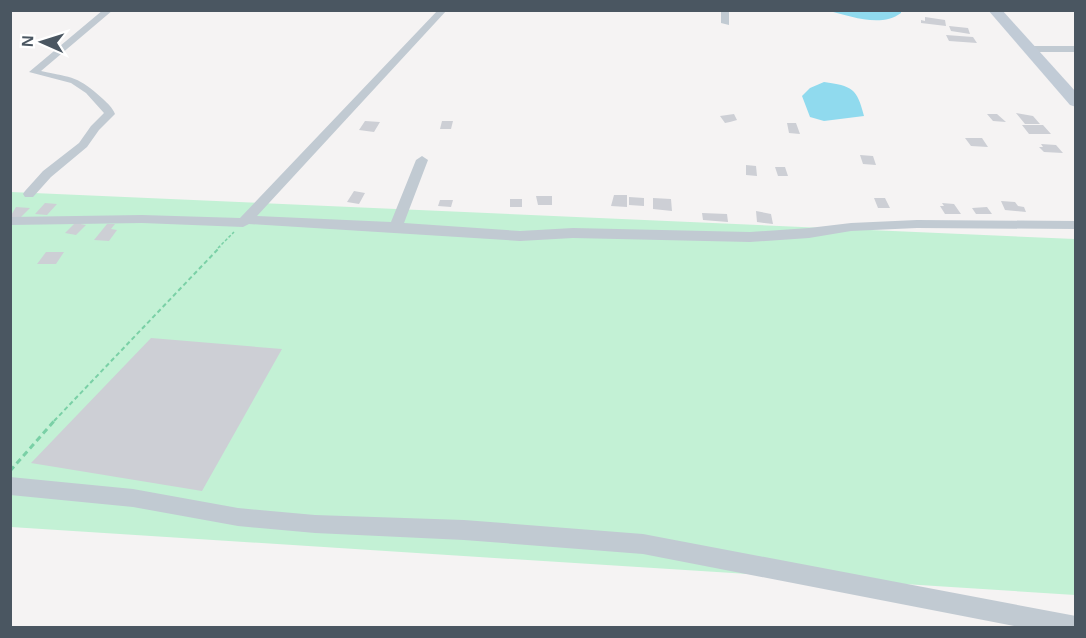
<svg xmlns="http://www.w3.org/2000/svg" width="1086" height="638" viewBox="0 0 1086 638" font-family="Helvetica,sans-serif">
	<rect width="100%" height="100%" fill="#f5f3f3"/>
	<!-- green -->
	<path fill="#c3f1d5" d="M11,192l1064,47v356l-1064,-68z"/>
	<!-- water -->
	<path fill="#90daee" d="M901,11v2c-20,15 -51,3 -72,-2z
		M824,82c28,4 33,6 40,34l-40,5 -14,-4 -8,-21 8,-8z"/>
	<!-- building -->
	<path fill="#cdcfd5" d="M925,17l20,3 1,6 -25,-3v-3l4,1z
		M949,26l19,2 2,6 -19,-3z
		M946,35l27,2 4,6 -28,-2z
		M1016,113l17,3 7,8h-15z
		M734,114l3,6 -7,2 -5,1 -5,-7z
		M987,114h10l9,8 -13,-1z
		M365,121l15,1 -6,10 -15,-2z
		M442,121h11l-2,8h-11z
		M787,123h9l4,11 -11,-1z
		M1022,125h21l8,9h-22z
		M965,138h17l6,9 -17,-1z
		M1041,144l15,1 7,8 -19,-1 -5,-5h4z
		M860,155l13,1 3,9 -13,-1z
		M746,165l10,1 1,10 -11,-1z
		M775,167h10l3,9h-10z
		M354,191l11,2 -6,11 -12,-2z
		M614,195h13v12l-16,-1z
		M536,196h16v9h-14z
		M629,197l15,1v8l-15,-1z
		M653,198l18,1 1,12 -19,-2z
		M874,198h11l5,10h-12z
		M510,199h12v8h-12z
		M440,200h13l-2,7 -13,-1z
		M1001,201l14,1 3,4 6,1 2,5 -21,-2z
		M45,203l12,1 -10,11 -12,-1z
		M942,203l12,1 7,10h-16l-5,-8h4z
		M16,207l14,1 -9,9h-11z
		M987,207l5,7h-16l-4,-6z
		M756,211l15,3 2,10 -16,-2z
		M702,213l25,1 1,8 -25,-2z
		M75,223l11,2 -10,10 -11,-2z
		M107,224h8l-4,5 6,1 -8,11 -15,-1z
		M46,252h18l-8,12h-19z
		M151,338l131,11 -80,142 -171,-28z"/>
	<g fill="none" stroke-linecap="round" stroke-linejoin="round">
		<!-- path-far2 -->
		<path stroke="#7ad0a6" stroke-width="1.5" stroke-dasharray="3 2" stroke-linecap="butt" d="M218,248l16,-16"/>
		<!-- path-far1 -->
		<path stroke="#7ad0a6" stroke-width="2" stroke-dasharray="4.5 3" stroke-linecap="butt" d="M54,421l166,-174"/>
		<!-- path -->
		<path stroke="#7ad0a6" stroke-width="3" stroke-dasharray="6 4" stroke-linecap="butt" d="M10,471l45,-51"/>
		<!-- minor -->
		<path fill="#c1cad2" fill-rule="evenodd" d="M103,10h10l-72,61c32,7 37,5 62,28 5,5 9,8 12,15l-16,16 -12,17 -36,30 -18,20h-8l-2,-3 2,-3 18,-20 36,-28 12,-17 13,-13 -18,-20 -15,-10 -42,-11z
			M438,10h9l-190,206 134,6 25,-62 6,-4 6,4 -24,63 116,8 53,-3 177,4 59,-4 42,-5 66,-3 159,1v8l-159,-1 -66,3 -42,7 -59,4 -177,-4 -53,3 -271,-17 -6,3 -101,-4 -132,2v-8l132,-2 98,3z
			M721,10h8v15l-8,-2z
			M1076,46v6h-48l-5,-3 5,-3z
			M10,477l123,12 105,19 77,7 149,5 179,14 433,82v12h-52l-381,-74 -179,-14 -149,-7 -77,-7 -105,-19 -123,-12z"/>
		<!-- secondary -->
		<path fill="#c1cbd6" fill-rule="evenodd" d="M988,10h14l74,82v15l-6,-2z"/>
	</g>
	<!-- border -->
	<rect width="1086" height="638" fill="none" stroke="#4a5661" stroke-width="24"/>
	<!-- north arrow -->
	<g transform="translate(42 42) rotate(273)" stroke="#ffffff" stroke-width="4.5" paint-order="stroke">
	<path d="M0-4.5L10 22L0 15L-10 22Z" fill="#4a5661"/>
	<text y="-9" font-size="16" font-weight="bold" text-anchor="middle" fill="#4a5661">N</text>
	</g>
</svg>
